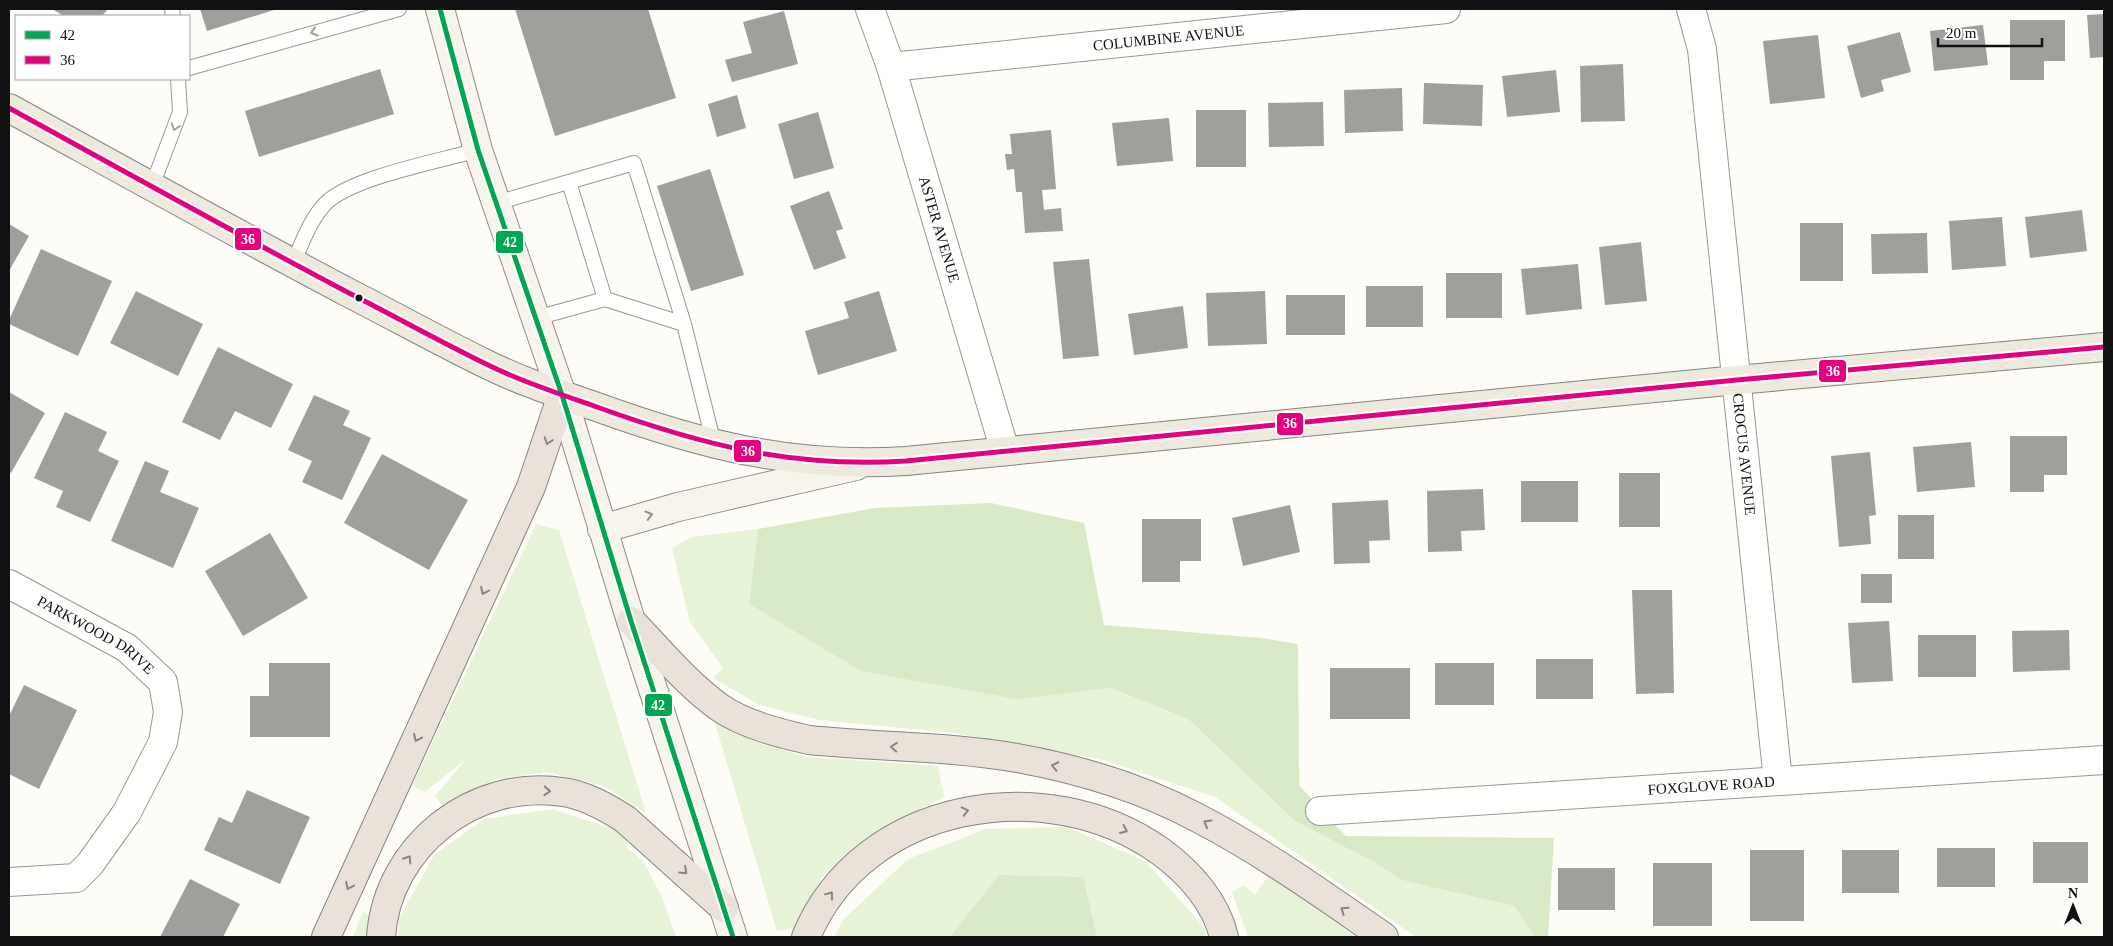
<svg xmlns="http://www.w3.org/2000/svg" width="2113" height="946" viewBox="0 0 2113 946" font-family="'Times New Roman',serif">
	<rect width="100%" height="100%" fill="#fdfcf7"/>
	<!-- green -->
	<path fill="#e7f3d7" d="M536,524l23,6 87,283 -42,-27 -57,-14 -51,7 -54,26 -7,-9 31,-37 -41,33 -13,-6z
		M758,529l-9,75 267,94 95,-10 77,31 107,102 79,41 27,18 113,26 21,31h-119l-201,-140 -115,-38 -146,-26 -135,-13 -59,-15 -47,-27 10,-10 -33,-46 -18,-74 19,-11z
		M714,720l45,23 48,14 131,9 6,31 -77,40 -45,40 -28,51 -17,3z
		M552,809l68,22 8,7 -1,10 16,13 19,36 14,40h-278l1,-18 35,-64 50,-36z
		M1067,827l78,34 60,67 1,9h-372l9,-17 65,-61 78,-30z
		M1268,876l88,61h-108l-16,-45 12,-7 11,10z
		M363,911l8,6 -2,20h-16z"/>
	<!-- forest -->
	<path fill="#d8eac5" d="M991,503l93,20 20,102 157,13 37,6 1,141 47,51 208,2 -6,99h-13l-21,-31 -113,-26 -27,-18 -79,-41 -107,-102 -77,-31 -95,11 -155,-28 -112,-67 9,-75 117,-21z
		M999,875l84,2 14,60h-147z"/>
	<!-- building -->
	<path fill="#a19f9c" d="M52,9h56l-6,7h-38z
		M200,9h77l-70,22z
		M515,9h133l28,89 -121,38z
		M784,11l14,53 -66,18 -7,-22 27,-7 -9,-31z
		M2104,14v43l-14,1 -3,-43z
		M2010,20h55v41h-21v19h-34z
		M1983,25l5,40 -54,6 -4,-40z
		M1900,32l11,40 -30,8 3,11 -23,7 -14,-52z
		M1818,35l7,63 -55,6 -7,-63z
		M1623,64l2,57 -44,1 -1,-56z
		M380,69l14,45 -135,43 -14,-46z
		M1556,70l4,42 -53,5 -5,-41z
		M1424,83l59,2 -1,41 -59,-2z
		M1402,88l1,43 -58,2 -1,-43z
		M737,95l9,33 -29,9 -9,-33z
		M1323,102l1,44 -55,1 -1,-44z
		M1196,110h50v57h-50z
		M818,112l16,56 -40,11 -16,-55z
		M1169,118l4,43 -56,5 -5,-43z
		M1051,130l5,59 -14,1 2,20 17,-2 2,23 -38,2 -3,-41h-6l-2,-23 -7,1 -2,-16h7l-2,-20z
		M710,169l34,106 -53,16 -34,-105z
		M829,191l14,38 -7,2 10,27 -32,12 -24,-64z
		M2082,210l5,41 -57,7 -5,-41z
		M2002,217l4,49 -54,4 -3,-49z
		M1800,223h43v58h-43z
		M9,224l20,12 -20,35z
		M1927,233l1,40 -56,1 -1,-40z
		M1641,242l6,59 -42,4 -6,-58z
		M41,249l71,32 -34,75 -69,-32v-4z
		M1089,259l10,97 -36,3 -10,-97z
		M1578,264l4,45 -56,6 -5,-46z
		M1446,273h56v45h-56z
		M1366,286h57v41h-57z
		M136,291l67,33 -25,52 -68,-33z
		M879,291l18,60 -79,24 -13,-44 44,-13 -5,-16z
		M1265,291l2,53 -59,2 -2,-53z
		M1286,295h59v40h-59z
		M1183,306l5,42 -54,7 -6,-41z
		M218,347l75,37 -22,44 -36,-17 -15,29 -38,-18z
		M9,392l36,21 -34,60 -2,-2z
		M314,395l36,16 -7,14 28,13 -29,62 -40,-18 10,-21 -24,-11z
		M65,412l42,20 -9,19 21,10 -29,61 -34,-15 7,-16 -29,-13z
		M2010,436h57v39h-23v17h-34z
		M1971,442l4,45 -58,5 -4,-45z
		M1870,452l6,63 -7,1 2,28 -32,3 -8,-91z
		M382,454l86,46 -39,70 -85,-47z
		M145,461l24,10 -9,21 39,16 -26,60 -62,-27z
		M1619,473h41v54h-41z
		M1521,481h57v41h-57z
		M1483,489l2,41 -24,1 1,20 -34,1 -1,-61z
		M1388,500l2,40 -21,1 1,22 -36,1 -2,-61z
		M1290,505l10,47 -57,14 -11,-48z
		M1898,515h36v44h-36z
		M1142,519h59v42h-21v21h-38z
		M270,533l38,65 -65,38 -38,-65z
		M1861,574h31v29h-31z
		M1632,590h40l2,103 -38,1z
		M1889,621l4,60 -41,2 -4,-60z
		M2069,630l1,40 -57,2 -1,-41z
		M1918,635h58v42h-58z
		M1536,659h57v40h-57z
		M269,663h61v74h-80v-41h19z
		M1435,663h59v42h-59z
		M1330,668h80v51h-80z
		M24,685l53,25 -38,79 -30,-15v-58z
		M247,790l63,27 -30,67 -76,-34 15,-33 13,6z
		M2033,842h55v41h-55z
		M1937,848h58v39h-58z
		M1750,850h54v71h-54z
		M1842,850h57v43h-57z
		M1653,863h59v63h-59z
		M1558,868h57v42h-57z
		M190,879l50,25 -17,33h-63z"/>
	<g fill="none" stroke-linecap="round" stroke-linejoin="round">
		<defs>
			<path id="lane" d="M172,9l1,7
				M189,68l210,-59
				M569,182l36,117 79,25
				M152,186l28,-74 -2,-33
				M496,203l138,-40 50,161 30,120
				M293,264c9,-21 17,-45 33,-61 27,-26 114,-42 152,-53
				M536,318l69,-19"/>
			<g id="street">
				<path id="s1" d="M870,9l21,58 114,384"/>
				<path id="s2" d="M1691,9l11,40 76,732"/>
				<path id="s3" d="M891,67l555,-58"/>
				<path id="s4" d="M9,584l118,64 36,34 5,30 -5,30 -36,70 -37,52 -14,14 -67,4"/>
				<path id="s5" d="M1320,811l784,-51"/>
			</g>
			<path id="secondary" d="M440,9l38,141 84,245 69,226 102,316
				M602,529l76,-22 178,-41"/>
			<path id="primary" d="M9,108c113,62 226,125 340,185 45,23 90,48 135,70 36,18 73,30 110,43 108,39 196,62 312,55l831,-81 367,-33"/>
			<path id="highway" d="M631,621c28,29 55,62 88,86 26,18 60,26 90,33 69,7 140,6 208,18 61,11 124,30 179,59 66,34 127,78 188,120
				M326,937l205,-450 31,-92
				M381,937c6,-90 92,-159 182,-145 22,3 43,15 62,27l99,89
				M806,937c56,-136 241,-167 354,-86 29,21 56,51 64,86"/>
		</defs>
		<!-- lane casing -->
		<use href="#lane" stroke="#979795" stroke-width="16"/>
		<!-- street casing -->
		<use href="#street" stroke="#979795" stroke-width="30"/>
		<!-- secondary casing -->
		<use href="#secondary" stroke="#8e8d8b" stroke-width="30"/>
		<!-- primary casing -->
		<use href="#primary" stroke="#858482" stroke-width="30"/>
		<!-- highway casing -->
		<use href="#highway" stroke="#858482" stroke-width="30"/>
		<!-- lane -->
		<use href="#lane" stroke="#fffffe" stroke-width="14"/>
		<!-- street -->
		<use href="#street" stroke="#fffffe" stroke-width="28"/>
		<!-- secondary -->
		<use href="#secondary" stroke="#f6f4eb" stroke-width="28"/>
		<!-- primary -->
		<use href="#primary" stroke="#ede9dc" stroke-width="28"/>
		<!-- highway -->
		<use href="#highway" stroke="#eae1d8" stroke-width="28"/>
		<defs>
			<path id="bus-1" d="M440,9l38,141 84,245 69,226 102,316"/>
			<path id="bus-2" d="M9,108c113,62 226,125 340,185 45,23 90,48 135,70 36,18 73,30 110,43 108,39 196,62 312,55l831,-81 367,-33"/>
		</defs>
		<!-- bus-1 casing -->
		<use href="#bus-1" stroke="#fff" stroke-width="9"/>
		<!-- bus-2 casing -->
		<use href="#bus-2" stroke="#fff" stroke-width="9"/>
		<!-- bus-1 -->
		<use href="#bus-1" stroke="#00a651" stroke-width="5"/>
		<!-- bus-2 -->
		<use href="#bus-2" stroke="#e5007d" stroke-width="5"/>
	</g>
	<!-- one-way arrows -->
	<defs><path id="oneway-chevron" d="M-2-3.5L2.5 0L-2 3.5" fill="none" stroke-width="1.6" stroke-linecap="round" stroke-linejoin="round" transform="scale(1.25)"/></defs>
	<g stroke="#a0a09f">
		<use href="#oneway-chevron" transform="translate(314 32) rotate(164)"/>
		<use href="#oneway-chevron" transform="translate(175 127) rotate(108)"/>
	</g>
	<g stroke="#88837e">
		<use href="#oneway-chevron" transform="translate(548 441) rotate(108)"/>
		<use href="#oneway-chevron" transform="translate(484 591) rotate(115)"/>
		<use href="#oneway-chevron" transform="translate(417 738) rotate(115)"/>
		<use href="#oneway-chevron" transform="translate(894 747) rotate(-176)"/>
		<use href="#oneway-chevron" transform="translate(1055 766) rotate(-168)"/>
		<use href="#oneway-chevron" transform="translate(547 791) rotate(3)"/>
		<use href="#oneway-chevron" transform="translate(965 811) rotate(-13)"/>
		<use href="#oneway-chevron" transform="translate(1207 823) rotate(-150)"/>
		<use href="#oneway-chevron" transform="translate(1124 830) rotate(25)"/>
		<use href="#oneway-chevron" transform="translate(408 859) rotate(-57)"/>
		<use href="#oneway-chevron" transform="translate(684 871) rotate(43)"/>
		<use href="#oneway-chevron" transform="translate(349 886) rotate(115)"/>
		<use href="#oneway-chevron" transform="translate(830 895) rotate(-53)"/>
		<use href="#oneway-chevron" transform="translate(1344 910) rotate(-146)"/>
	</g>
	<use stroke="#8f8e89" href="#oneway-chevron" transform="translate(649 515) rotate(-16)"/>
	<!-- markers -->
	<circle fill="#111" stroke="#fff" stroke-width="2" cx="359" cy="298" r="4.5"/>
	<g text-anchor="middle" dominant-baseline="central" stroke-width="5" stroke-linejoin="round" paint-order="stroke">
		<!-- street labels -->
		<g font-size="15" fill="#111" stroke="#fff">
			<text stroke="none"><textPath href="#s3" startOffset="279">COLUMBINE AVENUE</textPath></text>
			<text stroke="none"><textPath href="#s1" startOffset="231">ASTER AVENUE</textPath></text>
			<text stroke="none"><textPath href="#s2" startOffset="449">CROCUS AVENUE</textPath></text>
			<text stroke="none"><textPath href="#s4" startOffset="101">PARKWOOD DRIVE</textPath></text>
			<text stroke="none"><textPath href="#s5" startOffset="392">FOXGLOVE ROAD</textPath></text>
		</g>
	</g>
	<g stroke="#fff" stroke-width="2">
		<rect x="234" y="227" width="28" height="24" rx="5" fill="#e5007d"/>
		<rect x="495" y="230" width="29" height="24" rx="5" fill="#00a651"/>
		<rect x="1818" y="359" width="29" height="24" rx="5" fill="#e5007d"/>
		<rect x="1276" y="412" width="28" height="24" rx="5" fill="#e5007d"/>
		<rect x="733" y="439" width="29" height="24" rx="5" fill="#e5007d"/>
		<rect x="644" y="693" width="29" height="24" rx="5" fill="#00a651"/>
	</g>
	<g font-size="14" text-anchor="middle" font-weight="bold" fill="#fff">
		<text x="248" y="244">36</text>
		<text x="510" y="247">42</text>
		<text x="1833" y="376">36</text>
		<text x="1290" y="428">36</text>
		<text x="748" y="456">36</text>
		<text x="658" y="710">42</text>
	</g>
	<!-- border -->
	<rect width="2113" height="946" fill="none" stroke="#111111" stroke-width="20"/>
	<!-- legend -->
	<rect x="15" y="15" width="175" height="65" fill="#ffffff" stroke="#a0a0a0"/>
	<rect x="25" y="31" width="25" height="8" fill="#00a651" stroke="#a0a0a0"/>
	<text x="60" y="40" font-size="15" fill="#111111">42</text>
	<rect x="25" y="56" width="25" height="8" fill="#e5007d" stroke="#a0a0a0"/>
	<text x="60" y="65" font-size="15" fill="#111111">36</text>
	<!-- north arrow -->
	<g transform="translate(2073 906)" stroke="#ffffff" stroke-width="4" paint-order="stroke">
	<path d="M0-4L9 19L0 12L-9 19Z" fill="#111111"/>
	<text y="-8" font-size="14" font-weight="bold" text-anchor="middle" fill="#111111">N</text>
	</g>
	<!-- scale -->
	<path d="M1938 38v8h104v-8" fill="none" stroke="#111111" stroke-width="2.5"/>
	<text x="1946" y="38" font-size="15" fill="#111111" stroke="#ffffff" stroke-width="4" paint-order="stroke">20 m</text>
</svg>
